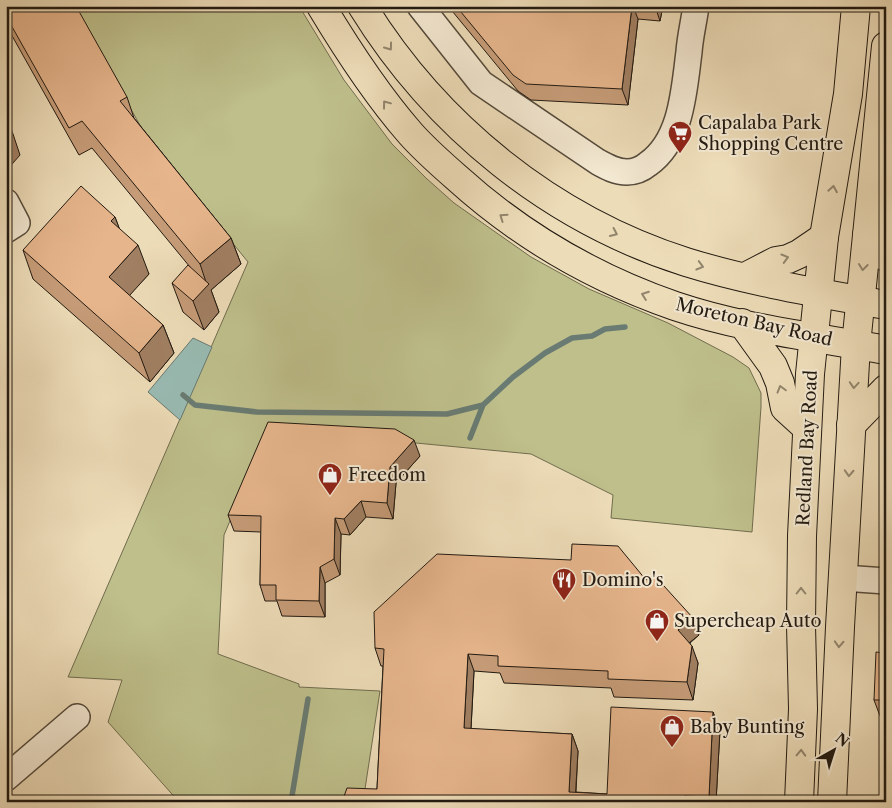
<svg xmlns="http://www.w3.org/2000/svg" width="892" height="808" viewBox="0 0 892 808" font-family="'Libre Caslon Text',serif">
	<rect width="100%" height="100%" fill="#eddcb8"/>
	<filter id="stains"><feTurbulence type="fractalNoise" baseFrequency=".004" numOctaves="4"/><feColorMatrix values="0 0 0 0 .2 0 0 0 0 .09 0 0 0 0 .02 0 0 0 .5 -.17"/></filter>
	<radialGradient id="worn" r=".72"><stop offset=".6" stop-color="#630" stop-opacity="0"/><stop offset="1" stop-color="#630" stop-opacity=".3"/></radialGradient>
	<!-- green -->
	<path fill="#bebf8b" stroke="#706c4e" d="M73,6h226l45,74 48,64 34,34 28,25 77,54 58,32 79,34 65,34 16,11 12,25v14l-9,125 -141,-14 2,-23 -82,-41 -262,-25 -45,106 -6,119 81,30v3l81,4 -17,111h-184l-71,-80 14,-42 -54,-3 180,-415 -102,-126z"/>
	<!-- water -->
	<path fill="#99bbb3" stroke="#697b72" d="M193,338l19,9 -32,73 -32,-28z"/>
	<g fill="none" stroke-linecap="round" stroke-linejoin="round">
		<!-- stream -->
		<path stroke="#697b72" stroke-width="5.5" d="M183,395l12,10 62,7 190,2 36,-9
			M470,438l13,-33 30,-28 32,-24 27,-15 20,-2 13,-7 20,-2
			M291,802l17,-103"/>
		<defs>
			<path id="minor" d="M420,6l61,77 117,79c9,5 18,10 29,10 8,0 15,-3 21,-8 34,-24 36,-74 41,-112 1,-15 5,-31 7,-46
				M6,202l11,21 -11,7
				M843,578l43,3
				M6,778l71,-61"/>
			<path id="major" d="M799,802l4,-93 -2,-84 1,-89 8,-162 14,-137 24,-143 8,-88
				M832,802l8,-175 16,-282 30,-299"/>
			<path id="highway" d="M321,6c27,45 55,88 89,127 14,16 30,30 46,44 64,58 138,101 219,129 68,23 141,31 211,44
				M362,6c74,120 189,213 324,256 64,20 133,31 200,43
				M867,235l19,22
				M745,277l31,-16 12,-2 11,-5 25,-17
				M742,323l31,43 7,17 5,25 22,20
				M851,425l35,-36"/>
		</defs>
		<!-- minor casing -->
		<use href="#minor" stroke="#554a3b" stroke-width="28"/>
		<!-- major casing -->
		<use href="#major" stroke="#221a11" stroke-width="30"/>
		<!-- highway casing -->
		<use href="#highway" stroke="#221a11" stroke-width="30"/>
		<!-- minor -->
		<use href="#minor" stroke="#f3e8d1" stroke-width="25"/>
		<!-- major -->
		<use href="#major" stroke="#eddcb8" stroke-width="28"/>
		<!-- highway -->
		<use href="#highway" stroke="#eddcb8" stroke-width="28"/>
	</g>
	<!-- wall -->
	<path fill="#c69c78" stroke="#221a11" d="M6,6l121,91 7,21 97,120 10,26 -30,26 8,22 -15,18 -21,-18 -11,-29 18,-16 -98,-119 -13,7 -73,-130z
		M448,6h215l-3,15 -22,-2 -10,86 -97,-5 -13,-9z
		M115,217l4,11 30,46 -20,21 34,30 11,28 -24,29 -117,-103 -10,-29z
		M420,456l-24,27 -3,36 -27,-2 -16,18 -9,-1 -1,41 -15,8v34l-43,-1 -5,-15h-12l-5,-16 1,-53 -27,-1 -6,-16z
		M646,580l53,55 -9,8 8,20 -5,37 -79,-3 -3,-9 -107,-5 -4,-10 -26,-2 -3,58 101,5 6,17 -2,41 31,2 106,-82 7,18 -4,72h-374l35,-13 6,-123h-2l-6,-18z
		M886,653v63h-6l-6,-16z"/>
	<!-- shaded-wall -->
	<path fill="#a17f62" stroke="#221a11" d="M632,6h1l5,13 -10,86 -6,-16z
		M655,6h8l-3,15z
		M11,128l9,27 -14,16v-38z
		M115,217l11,29 -15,-25z
		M231,238l10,26 -30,26 8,22 -15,18 -11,-29 14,-16 -7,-21z
		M138,245l11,29 -29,32 -11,-29z
		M163,325l11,28 -24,29 -11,-29z
		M414,440l6,16 -24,27 -3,36 -6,-16 3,-36z
		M361,501l5,16 -16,18 -6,-16z
		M335,518l6,16 -1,41 -6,-16z
		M320,567l5,16v34l-6,-16z
		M693,618l6,17 -15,12 -6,-17z
		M692,646l6,17 -5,37 -6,-18z
		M468,654l6,17 -4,75 -6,-18z
		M713,712l7,18 -4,72h-5l-2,-5z
		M572,734l6,17 -3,51 -6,-10z"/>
	<!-- building -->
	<path fill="#e6b58c" stroke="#221a11" d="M6,6h70l51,91 -7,4 111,137 -31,26 -118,-143 -13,7 -63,-112z
		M456,6h176l-10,83 -96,-5 -13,-9z
		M6,125l5,3 -5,5z
		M81,186l34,31 -4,4 27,24 -29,32 54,48 -24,28 -116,-103z
		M188,265l21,19 -16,17 -21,-18z
		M268,422l127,7 19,11 -24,27 -3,36 -26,-2 -17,18 -9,-1 -1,41 -14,8 -1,34 -43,-1v-15h-16l1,-69 -33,-1z
		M572,544l46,2 28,34 8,-5 39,43 -15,12 14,16 -5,36 -79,-3v-8l-110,-5v-10l-30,-2 -4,74 108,6 -3,58 38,2 4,-87 102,5 -4,85 -25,-1v6h-342l5,-14 30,1 7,-140 -9,-1 -1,-36 63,-58 134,6z
		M876,652l10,1v47h-12z"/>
	<!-- one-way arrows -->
	<defs><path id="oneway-chevron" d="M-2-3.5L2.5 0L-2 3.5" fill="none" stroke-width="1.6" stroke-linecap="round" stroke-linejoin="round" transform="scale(1.25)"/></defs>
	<g stroke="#92856d">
		<use href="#oneway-chevron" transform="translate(389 47) rotate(54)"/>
		<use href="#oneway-chevron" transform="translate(386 104) rotate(-127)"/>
		<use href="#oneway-chevron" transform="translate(833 189) rotate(-80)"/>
		<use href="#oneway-chevron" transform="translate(503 217) rotate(-145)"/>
		<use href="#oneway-chevron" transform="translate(614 233) rotate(25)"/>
		<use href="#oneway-chevron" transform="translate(785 258) rotate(-16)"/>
		<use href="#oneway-chevron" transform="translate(700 266) rotate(16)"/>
		<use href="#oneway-chevron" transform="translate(863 267) rotate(97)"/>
		<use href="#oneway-chevron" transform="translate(645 295) rotate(-160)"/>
		<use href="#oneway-chevron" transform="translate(854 385) rotate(94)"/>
		<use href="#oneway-chevron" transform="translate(781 389) rotate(-106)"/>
		<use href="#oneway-chevron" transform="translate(849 473) rotate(93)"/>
		<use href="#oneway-chevron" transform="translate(801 591) rotate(-90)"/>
		<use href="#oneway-chevron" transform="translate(839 644) rotate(93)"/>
		<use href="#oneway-chevron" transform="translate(801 753) rotate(-88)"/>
	</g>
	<!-- icons -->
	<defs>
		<symbol id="supermarket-pin" viewBox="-11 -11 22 30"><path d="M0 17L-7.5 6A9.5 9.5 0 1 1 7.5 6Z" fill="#8f2418" stroke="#f3e8d1"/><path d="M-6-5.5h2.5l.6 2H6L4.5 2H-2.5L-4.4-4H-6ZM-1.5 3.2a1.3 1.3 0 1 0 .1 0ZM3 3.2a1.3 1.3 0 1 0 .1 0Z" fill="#fff"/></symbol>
		<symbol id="shop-pin" viewBox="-11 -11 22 30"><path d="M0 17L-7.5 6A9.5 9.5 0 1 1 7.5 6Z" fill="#8f2418" stroke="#f3e8d1"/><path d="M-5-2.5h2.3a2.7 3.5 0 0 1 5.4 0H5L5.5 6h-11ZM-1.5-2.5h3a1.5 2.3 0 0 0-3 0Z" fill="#fff"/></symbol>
		<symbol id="restaurant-pin" viewBox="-11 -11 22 30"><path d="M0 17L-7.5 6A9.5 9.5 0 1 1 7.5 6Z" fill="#8f2418" stroke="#f3e8d1"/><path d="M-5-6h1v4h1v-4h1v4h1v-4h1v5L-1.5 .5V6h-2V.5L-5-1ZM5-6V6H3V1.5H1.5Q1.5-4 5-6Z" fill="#fff"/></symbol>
	</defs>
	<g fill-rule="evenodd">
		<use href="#supermarket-pin" x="666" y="119" width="28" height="38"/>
		<use href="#shop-pin" x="316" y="461" width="28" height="38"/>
		<use href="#restaurant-pin" x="550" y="566" width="28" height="38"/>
		<use href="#shop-pin" x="643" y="607" width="28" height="38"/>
		<use href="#shop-pin" x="658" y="713" width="28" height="38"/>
	</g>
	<g text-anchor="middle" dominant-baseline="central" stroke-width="4" stroke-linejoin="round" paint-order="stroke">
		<!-- poi labels -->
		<g font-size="18" fill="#221a11" stroke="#f3e8d1" text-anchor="start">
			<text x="698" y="123">Capalaba Park<tspan x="698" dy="21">Shopping Centre</tspan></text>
			<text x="348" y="475">Freedom</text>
			<text x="582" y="580">Domino's</text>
			<text x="674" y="621">Supercheap Auto</text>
			<text x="690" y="727">Baby Bunting</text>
		</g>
		<!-- street labels -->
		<g font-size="18" fill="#221a11" stroke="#f3e8d1">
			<text transform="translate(754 322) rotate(13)">Moreton Bay Road</text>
			<text transform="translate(807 448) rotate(-87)">Redland Bay Road</text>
		</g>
	</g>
	<!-- margin -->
	<rect width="892" height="808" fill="none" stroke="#eddcb8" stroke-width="25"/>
	<rect x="8" y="8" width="877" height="793" fill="none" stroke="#221a11" stroke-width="2.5"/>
	<rect x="12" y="12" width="867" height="783" fill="none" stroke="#221a11"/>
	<!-- north arrow -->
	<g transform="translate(834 750) rotate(39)" stroke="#f3e8d1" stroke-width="4" paint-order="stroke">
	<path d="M0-4L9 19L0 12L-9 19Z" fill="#221a11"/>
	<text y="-8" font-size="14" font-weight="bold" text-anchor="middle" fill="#221a11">N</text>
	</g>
	<rect width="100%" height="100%" filter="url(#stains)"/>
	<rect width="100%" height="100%" fill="url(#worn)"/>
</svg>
